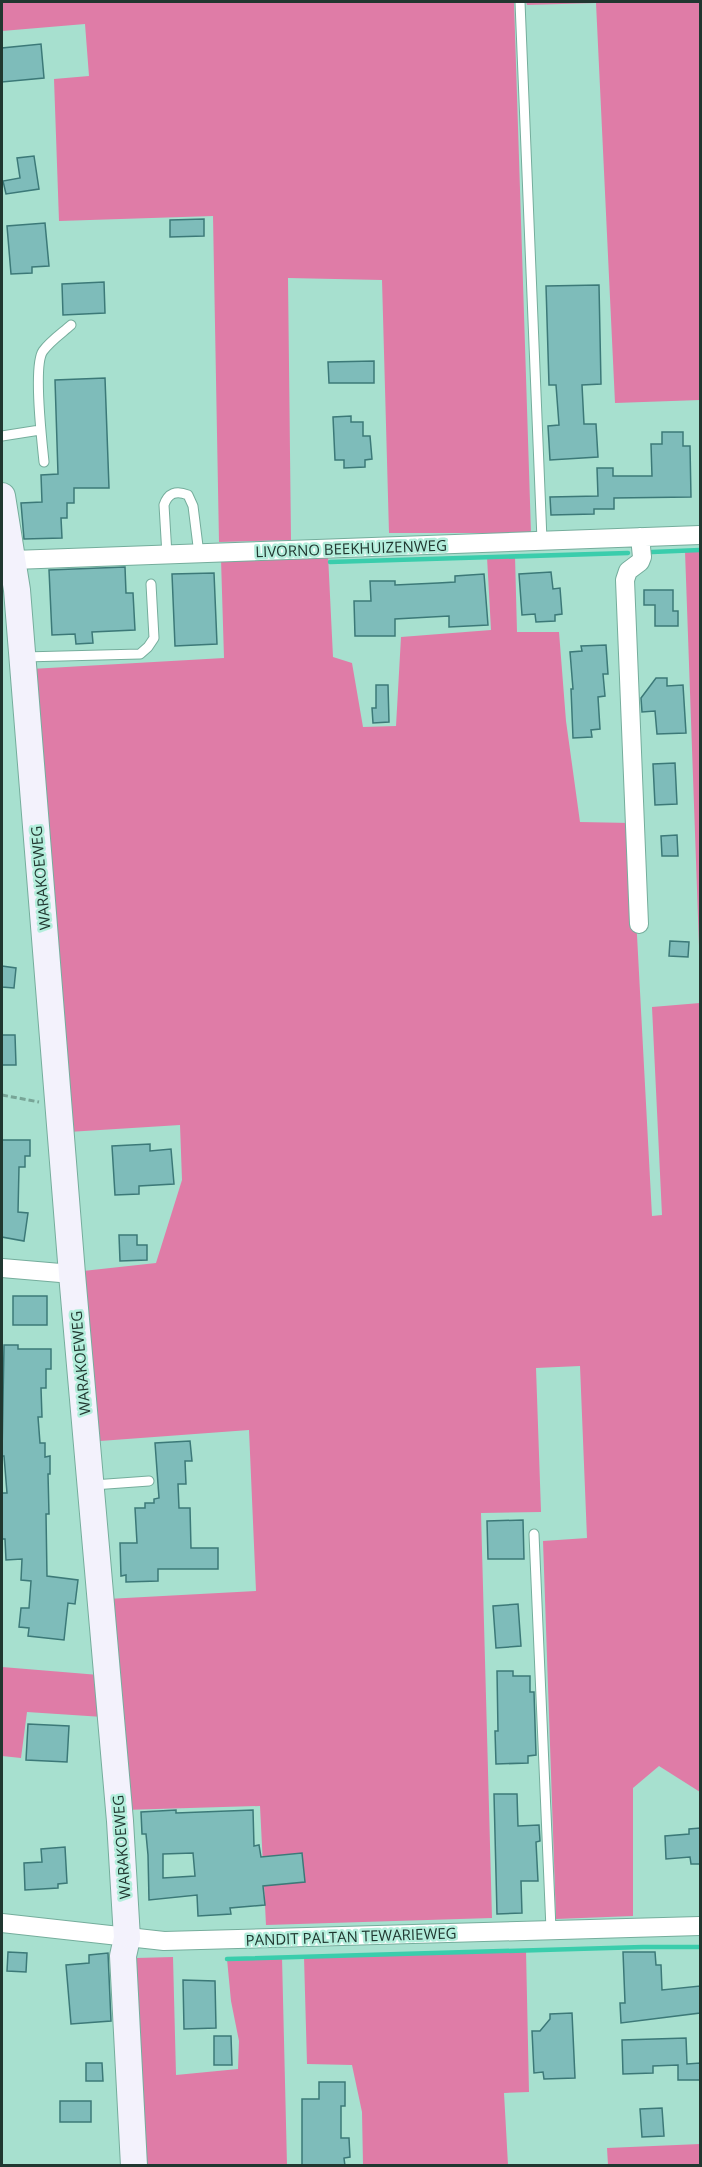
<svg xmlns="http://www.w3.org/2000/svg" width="702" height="2167" viewBox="0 0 702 2167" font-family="'Open Sans',sans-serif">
	<rect width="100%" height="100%" fill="#a7e0cf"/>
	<!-- green -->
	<path fill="#df7ca7" d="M2,2h512l17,531h-142l-7,-253 -94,-2 3,262 -72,2 -6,-326 -154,5 -5,-142 35,-3 -4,-52 -83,7z
		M526,2h174v398l-85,3 -19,-400 -69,2z
		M700,550v424l-15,-423z
		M328,555l5,102 19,6 11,64 33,-1 5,-89 90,-7 -4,-73 28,-1 2,76h42l7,89 14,101 51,1 21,393 10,-1 -10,-208 48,-4v789l-41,-26 -26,22v128l-77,3 -13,-378 44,-3 -7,-172 -44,2 5,144 -60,1 11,405 -226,7 -6,-119 -137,4 -16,-211 149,-8 -7,-161 -149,11 -17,-170 73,-8 26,-83 -2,-55 -112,7 -37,-463 193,-11 -3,-99z
		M2,1667l97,8 4,42 -76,-5 -6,46 -19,-2z
		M526,1950l3,142 -25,1 4,72h-145l-1,-53 -10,-47 -45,-1 -3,-107z
		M173,1957l3,118 62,-6 1,-28 -8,-40 -4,-42 55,-2 5,208h-146l-5,-207z
		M700,2144v21h-92l-1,-17z"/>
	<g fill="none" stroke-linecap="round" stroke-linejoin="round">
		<!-- stream -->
		<path stroke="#3acdac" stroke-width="4.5" d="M652,552l48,-2
			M330,562l298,-9
			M227,1959l416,-12h57"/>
	</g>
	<!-- building -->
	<path fill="#7ebcba" stroke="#3c7978" stroke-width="1.5" fill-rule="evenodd" d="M41,44l3,34 -42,4v-34z
		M34,156l5,33 -33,5 -3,-13 17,-3 -3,-20z
		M204,219v17l-34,1v-17z
		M45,223l4,43 -17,1v6l-21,1 -4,-48z
		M104,282l1,31 -42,2 -1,-31z
		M599,285l2,99 -19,1 2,39h12l2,33 -48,3 -2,-34 11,-1 -3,-40h-7l-3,-99z
		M374,361v22h-45l-1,-21z
		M105,378l4,110h-35v15h-7v15h-6l1,20 -38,1 -3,-36 21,-1 -1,-27 17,-1 -3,-94z
		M351,416v6h12v14h7l2,23 -7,1v7l-21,1v-8h-9l-2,-43z
		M662,432h21v14h7l1,51 -77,1v11h-20v5l-43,1 -1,-18 48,-1 -1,-28h16v8h39l-1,-32h11z
		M125,567l1,26h7l2,37 -43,2 1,11 -17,1 -1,-10 -23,1 -3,-65z
		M551,572l2,17 7,-1 2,26 -7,1v6l-19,1 -1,-8 -13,1 -3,-41z
		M214,573l3,71 -42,2 -3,-72z
		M484,574l4,51 -39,2v-11l-54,3v17h-40l-1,-35h17l-1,-20h25v4l43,-2 17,-1v-6z
		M644,590h29v21h5v15h-23v-21h-11z
		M606,645l2,29h-5l2,22 -7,1 2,32 -9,1 1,7 -19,1 -2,-49h2l-3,-37 12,-1 -1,-5z
		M656,678h11v8l16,-1 3,48 -29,1 -2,-23 -13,1 -1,-14z
		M376,685h12l1,37 -16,1 -1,-15h4z
		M675,763l2,41 -22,1 -2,-41z
		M677,835l1,21h-16l-1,-20z
		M670,941l19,1 -1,15 -19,-1z
		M2,966l14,2 -2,20 -12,-1z
		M2,1035h13l1,30h-14z
		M2,1140h28v16h-5v11h-6l-1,45 10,1 -4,28 -22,-4z
		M150,1144v7l21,-2 3,35 -35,2v8l-24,1 -3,-49z
		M119,1235h18v10h10v15l-27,1z
		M13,1296h34v29h-34z
		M4,1345h14v4h33v20h-5v19h-5l1,29h-4l2,26h5v14l5,-1v18h-2l1,40h-3l1,62 31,4 -3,24 -7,-1 -4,37 -36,-4 1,-8 -10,-1 2,-19h8l2,-27 -10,-1 1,-21 -16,1 -1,-21h-3v-46h5l-3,-37h-2z
		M190,1441l2,20h-7l1,23h-8l1,24h11l1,40h27v21h-60v12l-32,1v-7l-5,1 -1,-33h17l-2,-35h10v-5h9v-4l5,-1 -4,-55z
		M523,1520l1,39h-36l-1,-38z
		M518,1604l3,42 -25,2 -3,-42z
		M497,1671h16v5h17v16h4l2,63 -8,1v7l-32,1 -1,-33h3z
		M28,1724l41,2 -2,36 -41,-2z
		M494,1794h23l1,32 21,-1 1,16 -4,1 2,39h-17l1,32 -25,1z
		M176,1810v3l77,-3 1,36 5,-1 2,12 41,-4 3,29 -42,4 2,19 -35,3 1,6 -33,2 -1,-21 -48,5 -1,-45 -2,-21h-4l-1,-22zM193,1853l2,23 -32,2v-24z
		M700,1828v36h-9l-1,-7 -24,2 -1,-23 24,-2v-5z
		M65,1847l2,36 -9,1v4l-33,2 -1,-27 18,-1 -1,-13z
		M8,1952l19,1 -1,19 -19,-1z
		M623,1952h32l1,13h5l1,25 38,-4v27l-79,10 -1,-20h5z
		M108,1953l3,68 -40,3 -5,-59 23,-2v-8z
		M183,1980l32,1 1,47 -32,1z
		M572,2013l3,65 -31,1 -1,-7 -9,1 -2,-42h8l10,-12v-5z
		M214,2036h17l1,29h-18z
		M686,2038l1,26 13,-1v17h-22v-15l-25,1v7l-30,1 -1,-34z
		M86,2063h16l1,18h-17z
		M319,2082h26v24h-4v32h8l1,19 -6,1 1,8h-43v-67h17z
		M60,2101h31v21h-31z
		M662,2108l2,28 -22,1 -2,-28z"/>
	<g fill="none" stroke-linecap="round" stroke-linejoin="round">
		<defs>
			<path id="lane" d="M520,2l22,538
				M2,436l38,-6
				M44,462c-2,-20 -11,-97 -1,-111 7,-10 19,-18 28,-26
				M167,555l-3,-50c4,-12 12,-15 24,-10l5,11 6,48
				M24,657l116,-3 8,-7 6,-9 -3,-54
				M93,1485l56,-4
				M534,1534l17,395"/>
			<path id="street" d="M2,558l11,2 687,-25
				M639,924l-14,-344 3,-9 12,-9 2,-5 -2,-20
				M2,1268l70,6
				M2,1923l162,18 536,-15"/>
			<path id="secondary" d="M2,496l15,94 55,684 48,547 7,117 -4,18 11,210"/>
		</defs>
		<!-- lane casing -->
		<use href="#lane" stroke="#75ad9c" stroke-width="11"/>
		<!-- street casing -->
		<use href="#street" stroke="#75ad9c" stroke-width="20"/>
		<!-- secondary casing -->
		<use href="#secondary" stroke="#75ad9c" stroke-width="28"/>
		<!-- path -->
		<path stroke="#78a597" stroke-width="3" stroke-dasharray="6 3" stroke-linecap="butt" d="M2,1095l37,7"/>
		<!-- lane -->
		<use href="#lane" stroke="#fff" stroke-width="9"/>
		<!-- street -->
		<use href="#street" stroke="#fff" stroke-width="18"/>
		<!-- secondary -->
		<use href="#secondary" stroke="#f3f2fc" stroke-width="26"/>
	</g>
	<g text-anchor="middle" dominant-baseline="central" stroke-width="5" stroke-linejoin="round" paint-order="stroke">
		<!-- street labels -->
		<g font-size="15" fill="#203730" stroke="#b4eedc">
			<text transform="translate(351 548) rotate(-2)">LIVORNO BEEKHUIZENWEG</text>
			<text transform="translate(40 878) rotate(-95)">WARAKOEWEG</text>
			<text transform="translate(80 1363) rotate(-95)">WARAKOEWEG</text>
			<text transform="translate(121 1847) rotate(-94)">WARAKOEWEG</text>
			<text transform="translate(351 1936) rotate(-2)">PANDIT PALTAN TEWARIEWEG</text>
		</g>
	</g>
	<!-- border -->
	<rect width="702" height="2167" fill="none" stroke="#203730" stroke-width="6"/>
</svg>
